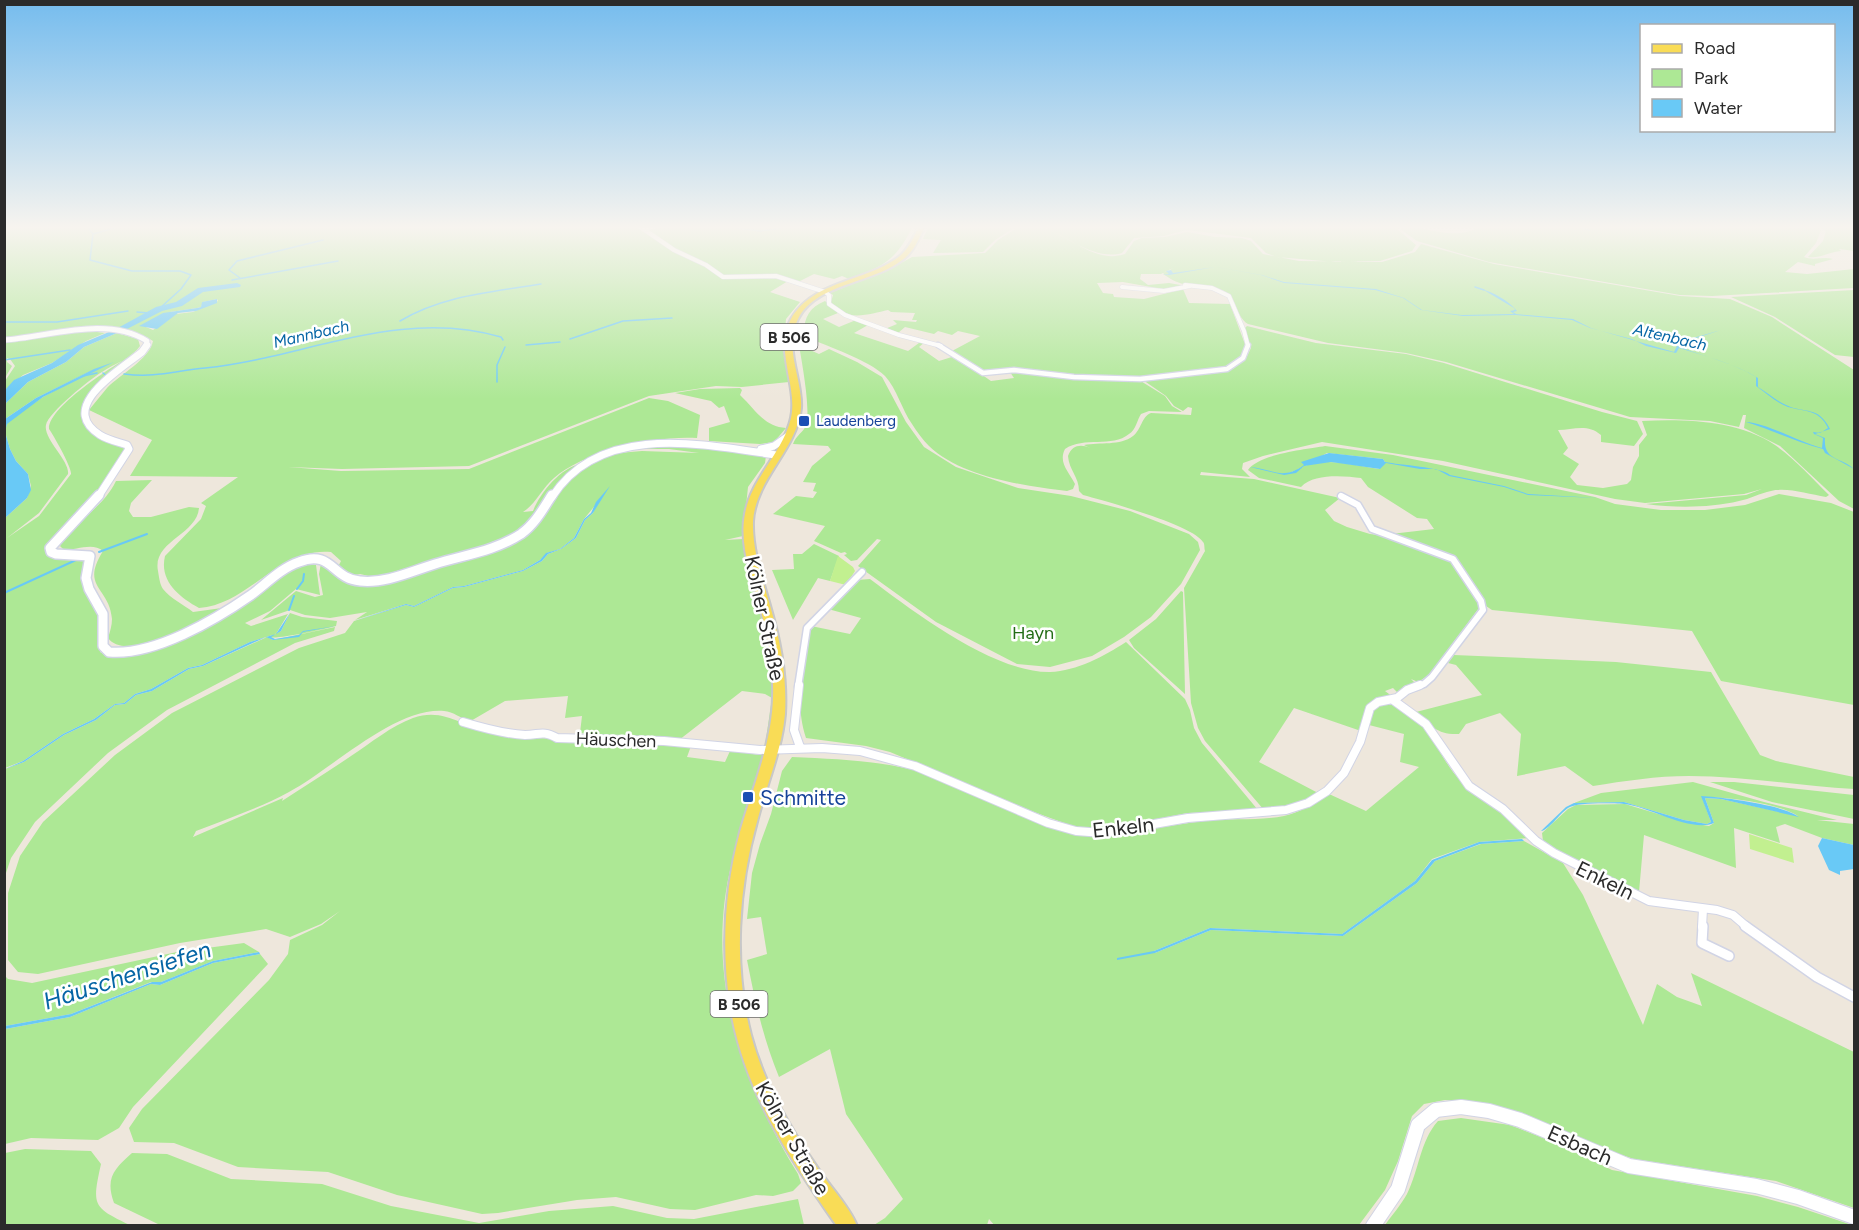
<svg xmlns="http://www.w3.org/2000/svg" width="1859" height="1230" viewBox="0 0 1859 1230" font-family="Figtree,sans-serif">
	<rect width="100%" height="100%" fill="#eee7dc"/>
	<!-- green -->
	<path fill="#ade895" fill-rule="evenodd" d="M4,226h909c-17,34 -28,40 -64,53l-7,-3 -8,3 -20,-5 -16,8 -10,-1 -18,11 30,10 -14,17 -2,27 5,36 -47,5 -26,-1 -67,10 -180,70 -127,3 -54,-2 53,4 128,-2 180,-71 19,3 32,14 -3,23c-40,-3 -113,13 -143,40 -12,10 -18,26 -31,34l10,-1c7,-18 28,-44 48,-47l-22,17 -23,36 -21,16 -49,19 -24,5 -58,18 -11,2 -13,-3 -9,2 -12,-11 2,-4 -10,-9c-52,-5 -83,53 -132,56 -20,-11 -40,-27 -34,-52l36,-37 5,-13 -5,-3 37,-26 -108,-1 22,-36 -63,-30c6,-7 12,-15 18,-22 12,-13 43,-29 46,-47 -36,-24 -106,-6 -148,-2zM217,299l1,2 -25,11 -17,2 -23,16 -7,-3 16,-12 -1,2 10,-3 -1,-2 27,-4 4,-1 2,-5z
		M929,226h88l-22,14 -12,12 -50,1 8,-13 -18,-1z
		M1020,226c5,0 10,0 15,0 31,4 57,39 90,28l9,-13 8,-3 23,-1 22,-5 28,5 27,1 9,3 12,13 36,7 83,1 33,-10 6,-8 73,20 186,32 50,3 42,18 82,53v139l-15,-8 -59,-55 -36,-18 2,-13h-3l-4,12 -29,-6 -80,-4 -184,-55 -40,-9 -78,-10 -80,-19c-13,-8 -10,-26 -24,-33 -12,-6 -29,-5 -40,-7 -7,-1 -15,-6 -21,-10l3,-3 6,1 -2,-2 3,-2 -12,6h-20l-1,5 8,6 21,-2 17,3 -18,4 -45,-8 -26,1 6,10 10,1 1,3 30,2 39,-10 6,14 41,1 16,43 -4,8 -13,11 -92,12 -63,-2 -51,-7 -32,3 -10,-2 -29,-19 28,-15 -22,-5 -6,4 -14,-4 -4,3 -29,-7 -7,6 -13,-4 12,-5 -4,-4 23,2 1,-2h-5l3,-7 -24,-1 -3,-2c-18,4 -44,13 -57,-8l2,-7 -3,-2 62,-25 20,-11 73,-4 13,-13z
		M1042,226h356l-2,2 20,17 -4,6 -32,10 -45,1 -58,-5 -11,-4 -15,-15 -55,-7 -10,-1 -22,6 -30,2 -12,15c-26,8 -57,-17 -80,-27z
		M1481,226h330l10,4 -5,13 -12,14c10,4 19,-1 29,2l-18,5v2l-17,-4 -13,10 22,2 47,-5v19l-142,8 -32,-1 -191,-33 -72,-21 -17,-12c18,-9 50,16 81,-3z
		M1816,226h38v25l-15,-2 2,2c-12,1 -22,8 -33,6l15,-16 3,-10z
		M1854,290v67l-19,-2 -60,-38 -44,-20z
		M825,301l13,12 -15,6 16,8 17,-7 12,5 -14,8 54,18 15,-11 3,1 -7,6 20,14 16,-5 36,25 23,-3 -4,-6 129,8 26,16 7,10 10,6 -33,-1 -8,3c-4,6 -5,16 -12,20 -17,14 -45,2 -64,15 -7,14 4,23 10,35l-2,5 -6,2c-43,-5 -106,-14 -138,-45 -6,-6 -12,-14 -17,-22 -10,-14 -15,-35 -27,-48 -16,-16 -57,-29 -78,-39l-3,-4c0,-16 6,-26 21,-32z
		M1247,326l69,17 90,11 38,9 158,49 35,9 6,13 -9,12 -33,-4v-7c-14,-12 -28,-5 -43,-5l10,18 -5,6 16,10 -9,13 7,8 26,3 24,-4 4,-4 2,-13 6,-11v-11l8,-10 -5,-14c43,-2 95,-1 133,24 20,14 37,33 54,50l-3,2c-18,-3 -39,-10 -55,-6 -11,2 -21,8 -32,10 -29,7 -64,7 -93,3l100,-9 16,-6 -18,5 -99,9 -30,-4 -172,-38 -121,-19 -59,14 -20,7 -1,6 8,8 -49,-5 -1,3 54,4 86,19 -15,12 9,11 13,6 23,7 16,2 64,23 27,41 2,8 -50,67 -11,7 -7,-3 4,4 -11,3 -6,7 -5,-5 -8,3 8,6c-27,3 -27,9 -32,34l-67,-23 -35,54 61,32 -17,10 -39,6 -59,-69 -7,-13 -7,-25 -7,-115 21,-37c-1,-3 0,-7 -2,-9 -10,-17 -98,-41 -120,-47l-4,-4c0,-14 -10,-21 -11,-35 4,-11 13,-12 22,-8l-6,-3c16,-3 36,1 49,-9 9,-7 8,-19 18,-23l40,2 1,-7 -4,-1 -5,4 -9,-5 -8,-10 -23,-16 91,-12 13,-12 4,-8 -6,-20z
		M88,331l17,2 -19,8 -34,22 -29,12 -18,15v-9l10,-15 -5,-7 -3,-1v4l5,4 -7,12v-36z
		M117,333l21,6 2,7c-7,11 -26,18 -38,26 -12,7 -54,41 -56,53 -3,14 24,36 22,49l-29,39 -32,25 32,-22 32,-42c1,-6 -17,-38 -22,-45 -1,-23 69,-66 89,-78l-50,46 -7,11 4,17 41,24c-12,20 -23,40 -39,58 -12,14 -36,26 -42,43l5,6 35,1 14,57 1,38c35,24 157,-63 190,-83l15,-5 11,1 4,30 -24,-6 -26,22 -25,12 6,3 37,-12 -12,20 -26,8 -48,23 -14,3 -37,21 -16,5 -11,9 -9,1 -21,15 -31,15 -40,27 -18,7v-250l22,-20 4,-12 -3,-12 -12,-13 -6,-12 -5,-17 2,-10 36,-25 52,-28 -59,29 -31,21v-15l23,-22 38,-20 18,-15z
		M799,345l20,9 10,-5 28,13 25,15 24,45 18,25 32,20 62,21 53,8 59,15 59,23 9,8 2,8 -19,34 -30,33 -27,20 -32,19 -42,11 -33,-3 -81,-42 -78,-56 23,-26 -4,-1 -20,21 -6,1 -7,-6 3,-1 -2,-2 -4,1 -27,-12 11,-15 -52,-12 23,-18 17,2 4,-6 -4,-1 3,-8 -13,-1 9,-16 19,-16 -3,-4 -35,-2c3,-9 11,-12 13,-19 5,-14 -4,-62 -7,-80z
		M740,388l2,2 -2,5c15,14 24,32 46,33l-12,14 -14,2 -51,-3v-13l21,-6 -6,-16 -5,2 -8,-7 -36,-8 25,-4z
		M686,444l41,4 39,8 -1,7 -17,24 -5,49 -18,4 18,-1c11,67 47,139 22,207l7,-48 -7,-4 -23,-3 -63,49 -83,-3v-2l-16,-2 2,-17 -17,2 3,-22 -63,5 -36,21c-7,-4 -16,-10 -25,-11 -49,-4 -112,58 -155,81 -29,16 -63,27 -93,39l-3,6 90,-39 -1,3c23,-15 47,-30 69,-45 20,-13 40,-30 62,-38 31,-11 49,9 78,14 67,12 134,6 200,14l-4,11 38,5 5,-11 30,4 2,-2c2,14 -10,32 -14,47 -5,20 -11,41 -16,62 -28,110 8,219 66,312l3,9 -8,8 -20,5 -17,-1 -61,15 -25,-1 -54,-12 -39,3 -79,13 -16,1 -85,-19 -69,-23 -90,-5 -64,-24 -40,-1 -5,-14 13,-19 127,-129 19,-26 2,-14 32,-15 18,-14 -19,13 -31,13 -24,-8 -86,14 -142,31 -20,-2 -10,-12v-67l12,-37 23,-34 72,-67 57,-42 127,-65 46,-15 9,-12 52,-16 8,2 39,-19 11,-1 59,-16 19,-10 6,-7 13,-5 15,-11 9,-18 8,-7 5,-11 13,-16 -27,33 -10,19 -14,11 -13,4 -7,7 -17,10 -59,16 -11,1 -39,19 -8,-2 -51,16 12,-8 -37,6 -25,-3 -15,-5 -29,10 35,-29 19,6 8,-2 -4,-21 2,-11 -15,-1 20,1 16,15 10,4 15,2 23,-5 99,-28 28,-13 23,-19 29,-41 36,-21 14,-4 23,-2 57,2 -30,-4h-40l25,-4z
		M1325,446l68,9 202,42 20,7 46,6h44l40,-5 34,-11 52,9 23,9v193l-133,-24 -29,-50 -200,-21 -6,-4 -30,-48 -11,-6 -54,-18 43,-5 -7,-10 -10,-1 -49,-31 -7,-9c-17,-2 -47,-5 -60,9l-42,-9 -11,-8c11,-16 59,-21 77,-24zM1327,453l56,6 2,3 -6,7c-23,-3 -52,-12 -74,-3 -10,3 -9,7 -21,8 14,-2 30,-14 43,-21z
		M152,480l-21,23 -2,8 4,6h18l38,-10 10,1c-2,27 -47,33 -41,63 1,6 2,14 5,18 7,9 21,16 30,23l29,-4c-21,12 -95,56 -114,30 2,-6 4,-13 4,-19 -3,-33 -32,-31 -9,-68 -10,-9 -27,-1 -39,-1l-4,-4c15,-25 43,-38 56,-65z
		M814,544l25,12 -9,25 -12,-3 -25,42 -21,-50 22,-1 -1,-15h9z
		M870,579c44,33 124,94 180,93 27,-1 54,-16 76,-30l59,57 5,11 4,18 8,15 56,67 -70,3 -85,16 -28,-2 -41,-15 -144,-60 -24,-6 -60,-8c-12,-35 -3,-77 5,-112l39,8 11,-16 -33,-9 29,-29z
		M1181,591l2,1 2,102 -51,-46 -5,-8 27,-21z
		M290,613l12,4 35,4 -1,5c-11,3 -60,14 -67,11l12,-6z
		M335,627l-1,4 -39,12 -128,67 -59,43 -73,69 -24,36 -6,18v-107l19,-7 40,-27 32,-15 19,-15 10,-1 11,-9 16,-4 37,-22 14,-3 64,-29 6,3z
		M1454,655l162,7 95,10 49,83 16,6 78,16v12c-55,-3 -110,-13 -165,-13 -32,0 -65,5 -96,10l-28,-20 -48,10 4,-42 -21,-21 -34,11 -7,10c-22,1 -27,-8 -43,-22l66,-17 -26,-30 -8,-2z
		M1385,703c42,4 51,54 76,78 11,11 25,18 37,28 11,9 21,19 31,29l-50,4 -47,17 -17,22 -73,53 -132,-6 -56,23 1,2 56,-23 132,6 74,-53 18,-22 46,-17 43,-3 39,22 20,32 60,130 14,-41 20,13 25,9 -11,-33 163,79v156l-78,-27 -142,-22 -36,-12 -68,-31 -44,-13 -41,-3 -21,4 -12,12 -14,45 -13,29 -26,35 -364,1 -6,-7 -2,6h-113l11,-7 18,-19 -57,-85 -16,-65 -51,28c-16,-39 -24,-76 -32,-117l20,-6 -6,-37 -14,2 5,-46 8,-29 11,-30 11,-43 10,-14c41,2 81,3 122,13l144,60c53,14 94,-4 147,-9 26,-3 53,0 79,-5 15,-3 32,-13 45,-22l37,17 53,-44 -19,-5 4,-28 -35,-9 6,-18z
		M1693,782l71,20 73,18h-20l37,4v21l-32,-7 -37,-14 -9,3 4,16 -46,-15 2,40 -92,-33 -5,57c-32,-13 -68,-29 -96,-51l-1,-8 26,-24 8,-4 49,-1 60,18 24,4 5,-3 -9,-25 16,1 77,17c-21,-13 -70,-19 -96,-19l9,25 -4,2 -23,-4 -60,-18 -50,1 27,-10z
		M1710,782h24l120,13v24l-82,-17z
		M244,943l15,9 -46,9 -52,21h-10l-80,32 -66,12 -1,-51 4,4 24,4 145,-31z
		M260,954l8,10 -135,143 -14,21 -21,12 -67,-2 -26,6v-115l65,-12 81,-33 9,1 53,-22z
		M1461,1118l49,7 41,16 61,29 145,26 41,11 54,18h-467c7,-10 16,-20 22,-31 12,-24 13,-53 31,-73z
		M25,1149l66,2 10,13c-9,41 -9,43 29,61h-125v-72z
		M132,1153l35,1 64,25 91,5 69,22 88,17 70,-12 64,-5 54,12 27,1 104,-20 6,26h-644l-46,-22c-9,-25 0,-34 18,-50z"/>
	<!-- pitch -->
	<path fill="#c2f090" d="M838,556l15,11 2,4 -9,14 -16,-4z
		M1749,834l43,14 2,15 -44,-14z"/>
	<!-- water -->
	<path fill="#69c9f6" d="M1215,267l47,8 22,7 92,7 28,9 18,12 40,5 52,-1 -4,-3 5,-1 -1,-2 -32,-19c12,4 26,11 35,22l-4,1 3,2 57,5 18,9 83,24 5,-10 42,-12 -40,13 -2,4c27,10 55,16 79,31v9c9,5 18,14 28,18 19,9 32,0 44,24l-15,5 10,4c-2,23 16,19 29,31l-29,-16 -2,-4c-26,-7 -51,-19 -77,-27 21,1 53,20 76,26l1,-10 -9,-4 -1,-2 7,1 8,-5c-9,-19 -23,-16 -40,-21 -11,-4 -22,-14 -32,-21v-9c-23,-14 -51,-21 -77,-29l-3,5 -30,-7 -14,-7 -42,-11 -18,-8 -56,-5 -53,1 -42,-6 -18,-12 -28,-8 -91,-7 -23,-8 -46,-8 -46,8 -6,-1h6l-3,-3 5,-1 2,3z
		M217,299v4l-21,8 -18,2 -21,16 -18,-3 24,-13 34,-5 4,-1 1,-5z
		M109,332l8,1 -33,14 -18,15 -38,20 -23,22v-14l9,-10 38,-17 26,-18z
		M114,362l-71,35 -36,27 -2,8 5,17 6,12 12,13 3,16 -4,8 -22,20v-99l31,-21 58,-29z
		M1329,453l54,6 2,3c15,3 56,5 65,13l54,11 24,8 70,4 -70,-3 -24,-8 -55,-11 -13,-7h-16l-34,-6 -6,6 -49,-7 -27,4 -8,7 -12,2 -34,-8c23,2 32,14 54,-2l-3,-3z
		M610,486l-17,27 -8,7 -9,18 -15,11 -13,5 -6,7 -19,10 -59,16 -11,1 -39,19 -8,-2 -52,16 52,-17 8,2 39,-19 11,-1 59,-16 17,-10 6,-7 14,-4 14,-11 10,-19 7,-6 5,-11z
		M290,613l-9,18 -10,6 4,2 24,-4 4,-4 33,-5 -33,6 -4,5 -26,3 -7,-3 -63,29 -14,3 -37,22 -16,4 -11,9 -10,1 -19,15 -32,15 -40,27 -19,7 18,-8 40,-27 31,-15 21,-15 9,-1 11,-9 16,-5 37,-21 14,-3 48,-23 26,-8z
		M1701,796c21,1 83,9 98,21l-78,-18 -16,-1 9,25c-23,10 -66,-17 -90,-19 -12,-1 -47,-2 -56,4 -9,6 -19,22 -27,23l25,-24 8,-4 50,-1 60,18 23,4 4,-2z
		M1822,838l32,7v24l-14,2v4l-11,-5 -11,-24z
		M1522,839l2,2 -44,3 -45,17 -18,22 -74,53 -132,-6 -56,23 -38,7v-2l37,-7 56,-23 132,6 73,-53 17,-21 47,-18z
		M259,952l1,2 -47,9 -53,22 -9,-1 -81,33 -65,12v-3l66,-12 81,-32h9l52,-21z"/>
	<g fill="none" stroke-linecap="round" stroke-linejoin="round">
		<!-- stream-far1 -->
		<path stroke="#69c9f6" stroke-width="1.5" d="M87,226l6,8 -3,26 42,11h48l11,4 -10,14 -22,20
			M721,226l39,5 38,-5
			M1576,226l13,4
			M93,234l28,-8
			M240,278l-11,-8 8,-9 86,-21
			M232,280l106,-19
			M1475,287l9,3
			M137,312l12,1
			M400,321c43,-26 93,-29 141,-37
			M4,322h53l71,-11
			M570,339l53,-18 49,-3
			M526,345l34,-3
			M4,360l66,-10
			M103,373l4,3
			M124,374c32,4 50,-3 81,-6 100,-10 193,-61 296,-31l2,3
			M83,376l14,-3
			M497,382v-17l8,-18"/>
		<!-- stream -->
		<path stroke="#69c9f6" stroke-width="2" d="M99,552l48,-18
			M297,589l6,-8 1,-7
			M4,593l72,-33
			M289,610l5,-14"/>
		<!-- river -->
		<path fill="#69c9f6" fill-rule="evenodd" d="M237,283l4,2 -1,2 -37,5 -21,14 -20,5 -39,20 -7,-2 40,-22 20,-5 22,-14z"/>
		<defs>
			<path id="street-far4" d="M639,226l35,24 32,15 17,12 53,-1 49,16 4,3v9l16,11 54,20 42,11
				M643,228l16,-2
				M1185,285l27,3 17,8 15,35 4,15
				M1122,287l42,4 26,-5"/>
			<path id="street-far3" d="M938,345l45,28 31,-3 60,7 66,2 87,-10 16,-11 5,-13"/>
			<path id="street-far2" d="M1341,496l17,9 14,24 81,30 28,42 2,9 -51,67 -8,7 -8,3
				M798,687l9,-59 55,-56"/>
			<path id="street-far1" d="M799,685l-5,45 6,17
				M1393,700l33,24 43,62 34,23 33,32 18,12 95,48 68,9 16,5 14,12
				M463,722c20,6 41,12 62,13 15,0 17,-5 32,3l107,3 96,9 62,-2 38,3 55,15 133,57 28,8 27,2 85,-15 98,-8 22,-7 19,-12 17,-18 16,-31 10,-34 8,-6 19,-4 10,-8 13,-5
				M1702,927l1,-18"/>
			<path id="street" d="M1703,926l-1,17 27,13
				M1745,926l72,51 37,20"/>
			<path id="secondary-far3" d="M4,340c45,-3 102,-25 143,1l-1,5"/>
			<path id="secondary-far2" d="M761,449l13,-3 14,-10
				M98,497l31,-48 -2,-4c-9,-3 -19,-5 -27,-10 -44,-28 20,-65 42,-83l5,-7
				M552,497c48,-75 150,-53 224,-42"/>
			<path id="secondary-far1" d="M99,495l-49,53 1,4 5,2 34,2 -4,22 3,11 14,25v32l6,6c45,4 106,-32 142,-57 15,-11 30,-27 48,-33 33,-13 33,17 61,19 25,3 52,-10 75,-17 29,-9 60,-13 86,-30 14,-10 22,-25 31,-39"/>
			<path id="secondary" d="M1373,1226l25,-37 20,-64 18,-15 25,-3 28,4 31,9 109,46 127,20 42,11 56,20"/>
			<path id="primary" d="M919,226h6c-5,10 -9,21 -17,29 -29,29 -91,26 -110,64 -15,29 5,60 3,89 -4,42 -45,70 -48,113 -1,30 10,59 18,88 10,34 16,70 14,105 -3,35 -18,70 -27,104 -20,70 -25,146 -7,217 13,49 39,93 68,135 12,18 30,36 38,56h-20c-48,-68 -94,-137 -107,-221 -9,-57 -5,-117 10,-173 14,-48 35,-96 33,-147 -1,-27 -6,-52 -13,-78 -8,-29 -21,-62 -15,-93 6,-36 38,-61 46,-96 7,-32 -17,-68 0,-99 23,-40 78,-37 110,-64 9,-8 13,-19 18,-29z"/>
		</defs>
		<!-- street-far4 casing -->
		<use href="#street-far4" stroke="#d1d4e5" stroke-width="5"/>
		<!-- street-far3 casing -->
		<use href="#street-far3" stroke="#d1d4e5" stroke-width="7"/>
		<!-- street-far2 casing -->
		<use href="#street-far2" stroke="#d1d4e5" stroke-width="9"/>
		<!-- street-far1 casing -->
		<use href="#street-far1" stroke="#d1d4e5" stroke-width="10"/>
		<!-- street casing -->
		<use href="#street" stroke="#d1d4e5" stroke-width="12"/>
		<!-- secondary-far3 casing -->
		<use href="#secondary-far3" stroke="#d1d4e5" stroke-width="7"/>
		<!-- secondary-far2 casing -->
		<use href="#secondary-far2" stroke="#d1d4e5" stroke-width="9"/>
		<!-- secondary-far1 casing -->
		<use href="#secondary-far1" stroke="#d1d4e5" stroke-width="12"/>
		<!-- secondary casing -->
		<use href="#secondary" stroke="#d1d4e5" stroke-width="16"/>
		<!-- primary casing -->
		<use href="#primary" stroke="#c8c8c8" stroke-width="4"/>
		<!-- street-far4 -->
		<use href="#street-far4" stroke="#fff" stroke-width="4"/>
		<!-- street-far3 -->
		<use href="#street-far3" stroke="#fff" stroke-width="4.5"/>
		<!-- street-far2 -->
		<use href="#street-far2" stroke="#fff" stroke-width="6"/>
		<!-- street-far1 -->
		<use href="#street-far1" stroke="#fff" stroke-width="8"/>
		<!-- street -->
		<use href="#street" stroke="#fff" stroke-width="9"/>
		<!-- secondary-far3 -->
		<use href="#secondary-far3" stroke="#fff" stroke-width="5"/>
		<!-- secondary-far2 -->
		<use href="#secondary-far2" stroke="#fff" stroke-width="7"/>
		<!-- secondary-far1 -->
		<use href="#secondary-far1" stroke="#fff" stroke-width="9"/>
		<!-- secondary -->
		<use href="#secondary" stroke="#fff" stroke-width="14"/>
		<!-- primary -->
		<use href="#primary" fill="#f9dc56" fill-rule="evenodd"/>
	</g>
	<!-- sky -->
	<linearGradient id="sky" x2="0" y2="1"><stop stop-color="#75bcee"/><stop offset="0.57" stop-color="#f7f4ef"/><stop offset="1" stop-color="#f7f4ef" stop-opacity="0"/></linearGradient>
	<rect width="1859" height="399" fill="url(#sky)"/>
	<!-- markers -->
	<g fill="#1a4fb4" stroke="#fff" stroke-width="2">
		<rect x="798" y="415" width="12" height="12" rx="3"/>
		<rect x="742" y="791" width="12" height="12" rx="3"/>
	</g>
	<g text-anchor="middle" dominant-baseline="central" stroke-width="5" stroke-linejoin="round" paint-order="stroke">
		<!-- far-transit labels -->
		<g font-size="15" fill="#164399" stroke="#fff" text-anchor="start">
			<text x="816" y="421">Laudenberg</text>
		</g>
		<!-- far-water labels -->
		<g font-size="16" font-style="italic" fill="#0565a5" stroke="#fff">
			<text transform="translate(311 334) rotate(-13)">Mannbach</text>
			<text transform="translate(1670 337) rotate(13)">Altenbach</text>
		</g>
		<!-- shield labels -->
		<g fill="#fff" stroke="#6b6b6b" stroke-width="1.5">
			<rect x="760.5" y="324" width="57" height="26" rx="4.5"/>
			<rect x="710.5" y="991" width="57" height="26" rx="4.5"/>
		</g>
		<g font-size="16" font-weight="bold" fill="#2b2b2b">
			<text x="789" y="337">B 506</text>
			<text x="739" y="1004">B 506</text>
		</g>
		<!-- park labels -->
		<g font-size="18" fill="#236d16" stroke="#fff">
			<text x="1033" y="633">Hayn</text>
		</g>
		<!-- street labels -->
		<g font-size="18" fill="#2b2b2b" stroke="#fff">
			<text transform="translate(616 740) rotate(2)">Häuschen</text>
		</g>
		<!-- near-street labels -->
		<g font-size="21" fill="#2b2b2b" stroke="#fff">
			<text transform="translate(765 618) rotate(78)">Kölner Straße</text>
			<text transform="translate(1123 827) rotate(-6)">Enkeln</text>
			<text transform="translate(1605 880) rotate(26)">Enkeln</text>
			<text transform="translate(793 1138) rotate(60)">Kölner Straße</text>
			<text transform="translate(1580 1145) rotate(24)">Esbach</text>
		</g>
		<!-- near-transit labels -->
		<g font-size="21" fill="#164399" stroke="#fff" text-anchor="start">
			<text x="760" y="797">Schmitte</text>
		</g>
		<!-- near-water labels -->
		<g font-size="24" font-style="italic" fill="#0565a5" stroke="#fff">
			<text transform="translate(127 975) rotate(-18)">Häuschensiefen</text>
		</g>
	</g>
	<!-- border -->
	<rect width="1859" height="1230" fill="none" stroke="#2b2b2b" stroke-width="12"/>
	<!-- legend -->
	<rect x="1640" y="24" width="195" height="108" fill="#ffffff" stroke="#aaaaaa" stroke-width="1.5"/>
	<rect x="1652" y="44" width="30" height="9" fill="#f9dc56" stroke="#aaaaaa" stroke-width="1.5"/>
	<text x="1694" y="54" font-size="18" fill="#2b2b2b">Road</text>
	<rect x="1652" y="69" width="30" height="18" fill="#ade895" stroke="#aaaaaa" stroke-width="1.5"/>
	<text x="1694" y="84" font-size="18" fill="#2b2b2b">Park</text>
	<rect x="1652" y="99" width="30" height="18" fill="#69c9f6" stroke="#aaaaaa" stroke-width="1.5"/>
	<text x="1694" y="114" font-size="18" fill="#2b2b2b">Water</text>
</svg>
